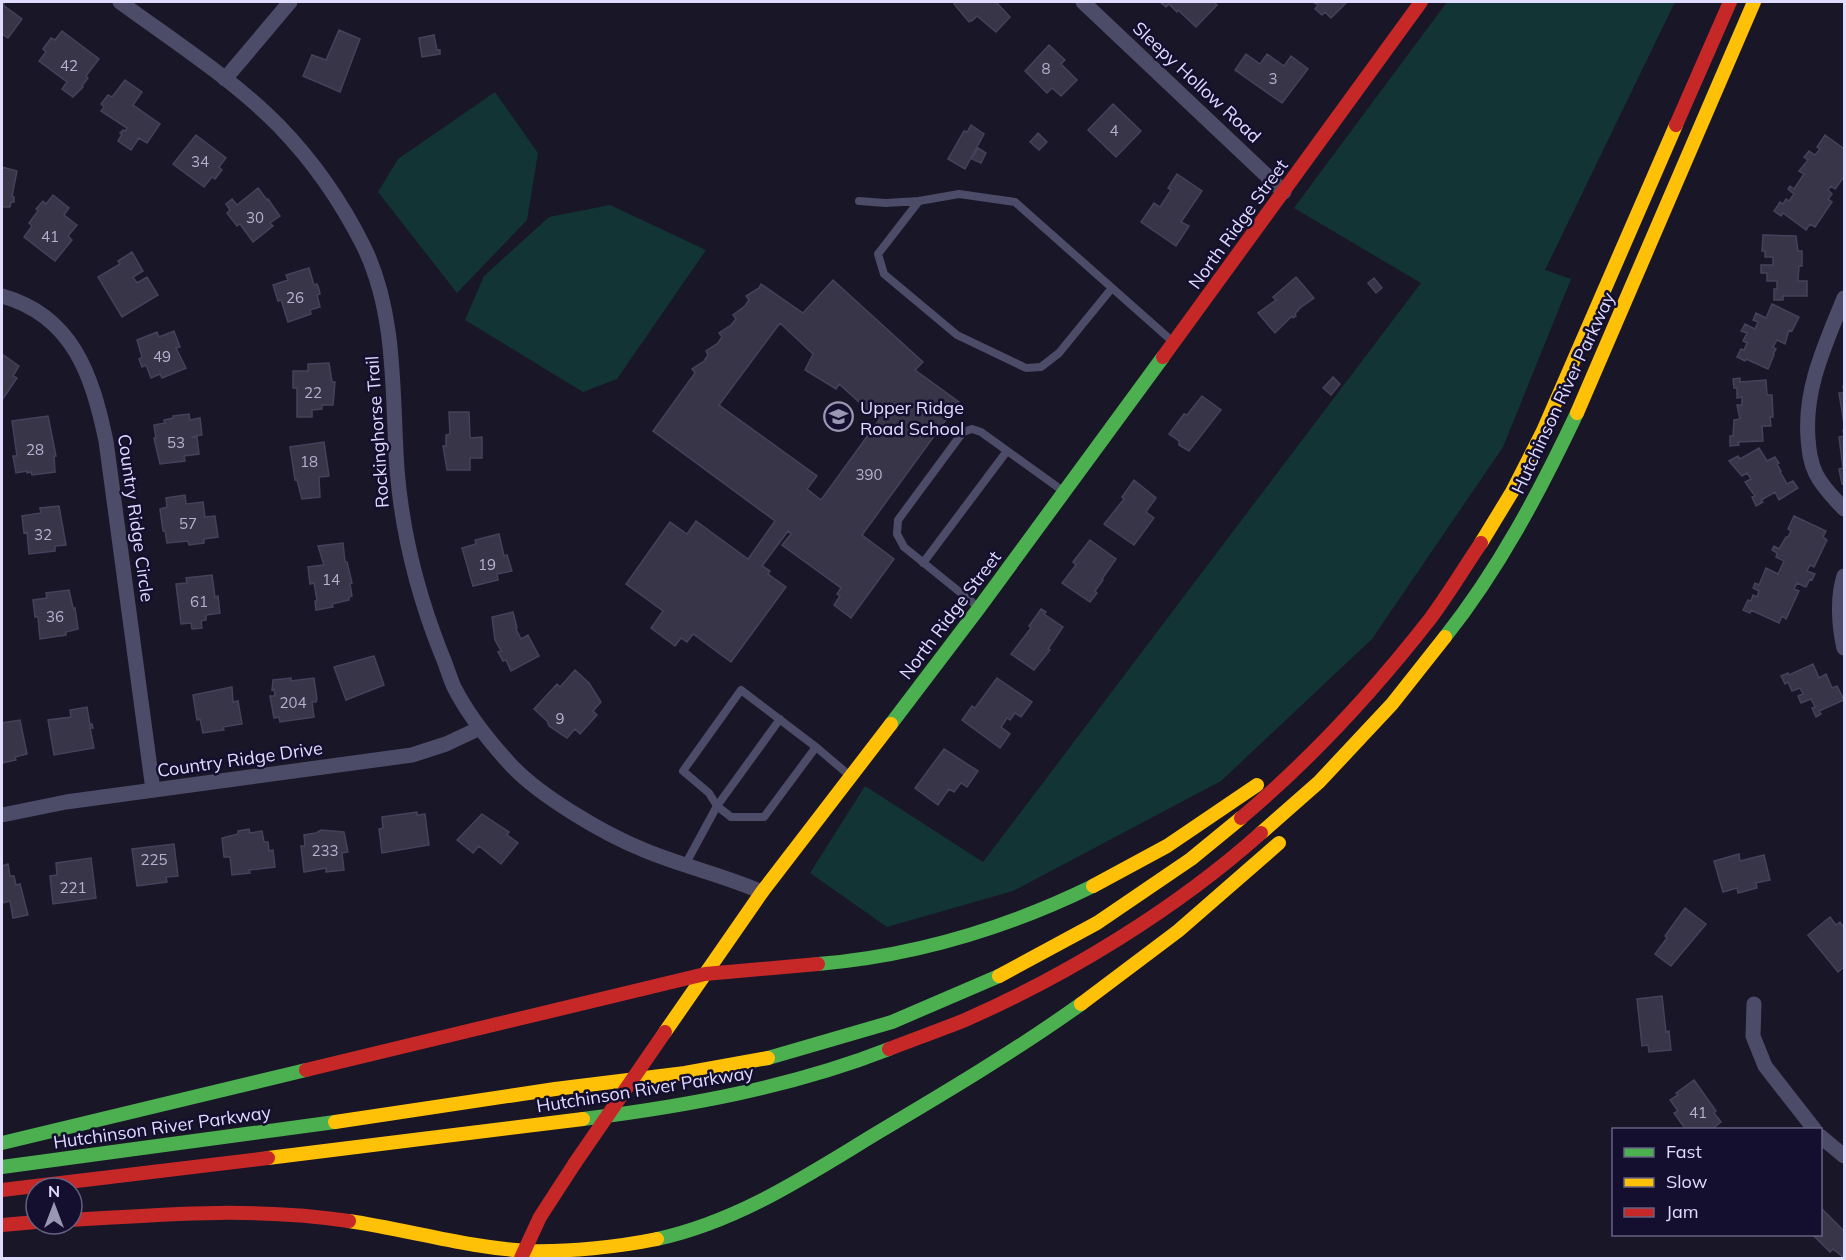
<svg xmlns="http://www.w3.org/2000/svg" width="1846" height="1260" viewBox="0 0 1846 1260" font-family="Mulish,sans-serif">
	<rect width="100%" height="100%" fill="#191627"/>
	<!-- green -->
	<path fill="#123435" d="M1447,2h228l-130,268 26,9 -68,168 -131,192 -151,142 -208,110 -126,36 -77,-54 55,-87 118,76 438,-579 -127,-75z
		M495,92l43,61 -11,67 -70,73 -79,-101 20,-33z
		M610,205l96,45 -89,129 -34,13 -118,-72 19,-44 65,-59z"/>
	<!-- building -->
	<path fill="#383548" stroke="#45415a" stroke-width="1.5" fill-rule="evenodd" d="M2,2h3l-2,3 19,14 -14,19 -6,-4z
		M956,2h40l14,15 -14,15 -19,-16 -5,5 -1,-1 -2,2 -15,-18z
		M1160,2h54l3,3 -21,22 -18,-17 -1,2 -8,-8 -3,3z
		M1313,2h34l-16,16 -6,-6 -3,3 -7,-6 3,-4z
		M339,30l21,9 -20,53 -37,-16 9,-21 14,5z
		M62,31l37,28 -13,17 2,2 -6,8 1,1 -10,10 -11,-8 5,-7 -28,-21 7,-9 -3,-3 8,-11 4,2z
		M434,35l3,15h3v4l-18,3 -3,-19z
		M1049,45l16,15 -4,4 16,16 -16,16 -9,-8 -5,5 -22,-22z
		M1246,54l14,10 7,-10 17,12 7,-10 17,13 -26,34 -47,-33z
		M125,80l17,12 -9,13 27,19 -13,19 -8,-5 -8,12 -13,-9 4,-7 -2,-1 3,-3 2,1 2,-3 -26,-17 3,-4 -3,-3 7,-9 4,2z
		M1113,104l28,27 -25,26 -28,-27z
		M971,125l13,9 -19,35 -17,-10 16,-28 3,1z
		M1038,133l9,9 -8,8 -9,-8z
		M196,135l30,23 -7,9 3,3 -7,9 -3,-2 -8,10 -31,-23z
		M1825,135l19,14v28l-9,12 -4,-3 -3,4 4,4 -4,5 4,3 -17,25 -5,-3 -4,6 -23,-17 -2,3 -7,-5 6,-9 3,2 3,-5 3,2 5,-7 -6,-5 2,-3 4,3 10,-15 -5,-3 9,-11 -4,-3 5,-6 6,4 5,-6 -3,-2z
		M978,148l8,5 -5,10 -9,-4z
		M2,167l15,4 -5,25 2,1v5h-3l-1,5h-8z
		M1177,174l25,17 -21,31 8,4 -13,20 -35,-24 13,-19 6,4 11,-17 -3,-2z
		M258,188l9,12 1,-1 12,17 -10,7 3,3 -20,16 -13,-18 -3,2 -10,-13 3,-3 -4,-6 6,-5 5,6z
		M53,195l16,13 -5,7 13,10 -9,11 4,4 -17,21 -31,-24 8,-11 -3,-3 9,-12 -2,-2 7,-8 3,3z
		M1763,235l33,1 2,15h4v15h-3l-1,15h9v15h-24v4h-9v-11h3v-8h-10v-8h-6v-8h12v-8h-8v-6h-3z
		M132,252l11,19 -10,6 4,6 10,-6 11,18 -36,22 -24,-40 22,-13 -2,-3z
		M309,268l5,17 3,-1 2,5 1,5 -3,1 3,12 -10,3 1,4 -23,8 -7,-22 -3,1 -5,-16 15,-5 -2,-5z
		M1296,277l18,21 -14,10 -5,6 1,2 -3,2 -1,-2 -17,17 -17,-20 18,-13 -3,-3z
		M1374,278l8,10 -6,5 -8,-10z
		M833,280l90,82 -8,8 44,32 -97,133 32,24 -43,59 -17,-13 6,-9 -3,-2 4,-6 -59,-43 9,-11 -3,-3 -26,35 8,5 -2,3 18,13 -55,75 -38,-28 -6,8 -6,-4 -6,8 -24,-18 12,-17 -37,-27 44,-62 17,12 9,-13 52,38 27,-38 -122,-90 42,-58 -3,-4 12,-8 4,-6 -2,-4 12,-8 4,-6 -3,-4 12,-8 5,-6 -3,-4 12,-9 4,-6 -3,-4 13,-8 2,-4 42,29zM780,323l33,31 -8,16 31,19 3,-5 40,36 -58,80 -14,-11 10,-13 -98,-71z
		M1772,304l27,13 -7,14 -3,-1 -4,14 -8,-4 -4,7 3,2 -3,5 1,1 -6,14 -22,-10 -1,2 -8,-4 4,-8 3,1 3,-7 -4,-2 4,-8 -6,-2 4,-7 10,5 3,-7 -5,-2 3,-7 10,5z
		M174,331l6,16 -4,1 10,20 -24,10 -2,-4 -9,4 -5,-13 -4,2 -3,-8 3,-2 -5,-17 20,-8 2,5z
		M2,354l17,12 -6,10 4,2 -15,22z
		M329,363l3,19h3l-2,23h-11v4l-10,1v7h-15v-29h-4v-17h15v-7z
		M1333,377l7,7 -9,11 -8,-7z
		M1740,378v4l26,-2 1,15h5l1,22h-3l1,9h-9l1,15 -25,1 1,3 -9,1v-10h3l1,-16 6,-1 -3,-14h5v-8l-5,1v-10h-3l-1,-9z
		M1843,386h1v38l-5,-31h5z
		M1202,396l19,14 -32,41 -10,-6v-4l-10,-7 15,-20 3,1z
		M449,412h20l1,26 12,-1v21h-12v12h-23l-4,-24h3v-11l4,-1z
		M189,414l1,6 10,-2 2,17 -11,2h6l2,17 -15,2 1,5 -25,3 -6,-26h2l-2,-13 11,-2 -1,-3 9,-2v-2z
		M48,416l8,40h-2l1,16 -23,3 -1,-3 -4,1v-2l-11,2 -3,-17h4l-5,-35z
		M1843,430h1v54h-2l-3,-15 4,-1 -4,-31 5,-1z
		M324,442l5,34 -10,1 1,20 -18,2 -5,-19h-2l-5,-33z
		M1759,448l8,13 8,-4 4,6 -2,1 4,7 -1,1 7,12 6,-3 5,7 -19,12 -4,-8 -14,8 2,2 -7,4 -4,-9 3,-1 -10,-14 6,-3 -4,-6 -5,3 -13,-15 9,-5 2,3z
		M1134,480l22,18 -10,14 8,6 -20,27 -30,-21 20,-25 -2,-2z
		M185,495l1,9 17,-2 2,15 10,-1 3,21 -14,2v4l-15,2 -1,-4 -21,2 -2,-12h-2l-3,-22 7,-2 -1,-9z
		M59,506l7,39 -11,1v5l-26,3 -2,-22 -3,1 -2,-17 19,-3 -1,-5z
		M1794,516l32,15 -3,6 4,3 -13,27 -4,-2 -3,6 8,3 -3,6 -2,-1 -4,8 -9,-4 -3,6 5,2 -13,28 -4,-3 -3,7 -28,-13 -1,3 -7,-3 5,-10 3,1 2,-6 4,2 2,-6 -6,-3 2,-5 4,2 7,-17 12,6 6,-13 -8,-4 1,-4 -5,-3 2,-4 5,3 7,-12h2l3,-6 -3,-2z
		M499,534l5,22 3,-1 5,16 -15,3 1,6 -25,6 -11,-38 14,-4 -1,-4z
		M1090,540l26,19 -14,20 1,1 -8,11 2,2 -7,9 -28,-19 14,-18 -3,-3z
		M343,543l2,19h2l5,21 -2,1 2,12 -3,1v3l-17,4 1,3 -17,3 -1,-9 2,-1 -3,-17 -4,1 -2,-17 16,-2 -6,-19z
		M212,575l3,22 3,-1 2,17 -14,2v5l-5,1 1,7 -10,1 -1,-6 -10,1 -5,-40 11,-1 -1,-5z
		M69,590l4,18h2l3,21 -12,3v3l-26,4 -2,-22h-3l-2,-17 14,-2 -1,-5z
		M1041,609l5,3 -2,2 19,13 -15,22 2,1 -16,20 -23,-16 20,-26 -2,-2z
		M513,612l4,16 -1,1 5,10 7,-4 11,21 -28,15 -5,-11 -3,1 -5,-9 3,-1 -6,-11 -3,-23z
		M374,656l10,29 -38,15 -12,-33z
		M1813,664l6,14 7,-4 6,14 5,-2 7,14 -25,11 2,3 -5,3 -4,-9 3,-1 -4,-8 -10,4 -3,-7 5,-2 -3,-6 -8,3 -4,-9 -3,2 -4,-8 7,-3 1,2z
		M575,670l14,13 12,19 -8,9 4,4 -17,19 -5,-5 -8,9 -18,-12 -2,-5 -13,-12 23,-25 3,3z
		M291,678v3l23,-3 3,21 -1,3h-4l2,15 -34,5 -1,-5 -5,1 -4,-22h5l-1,-7 -2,1 1,-10z
		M997,678l35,24 -11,15 -6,-4 -5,7 -3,-2 -6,9 9,7 -10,14 -38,-28 10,-14 3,2z
		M232,687l1,15 5,-1 4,23 -19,3 1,3 -21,3 -3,-14 -3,1 -4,-25z
		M87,707l3,18 2,-1 1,4h-3l4,20 -40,7 -6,-35 23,-3 -1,-7z
		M20,720l7,34 -12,3 1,3 -14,3v-40z
		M944,749l34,22 -11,16 -6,-4 -7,9 -5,-3 -11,16 -23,-17z
		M417,812v3l8,-1 4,31 -47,8 -3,-24 4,-1 -1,-11z
		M482,814l27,18 -2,3 11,8 -17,21 -22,-18 -6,7 -16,-13z
		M249,829l1,4 12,-2 2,11h4l1,9 4,-1 2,17 -26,3 1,3 -18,2 -2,-18h-6l-2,-19 16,-4v-3z
		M321,830l23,2 4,20 -6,1 2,17 -18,2v-4l-22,4 -3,-26h4l-1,-11 12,-2z
		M174,844l4,32 -12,1 1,5 -30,4 -5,-37z
		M1739,854l1,7 24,-6 6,25 -14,3 1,5 -19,5 -1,-5 -14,4 -9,-31z
		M91,858l5,40 -43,6 -3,-28 7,-1 -1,-12z
		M8,864l2,12h4l2,9 4,-1 8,31 -15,3 -3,-17 -8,2v-37z
		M1685,908l21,16 -35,42 -16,-12 12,-16 -2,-2z
		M1830,917l6,8 4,-3 4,6v39l-6,5 -30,-37z
		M1662,996l4,36 3,-1 2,19 -22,2 -1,-7 -6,1 -5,-47z
		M1694,1080l22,31 -2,2 7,9 -10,8h-25l-12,-17 4,-2 -8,-11 8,-5 -2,-2z
		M1822,1209l22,22v27l-11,-9 -3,3 -18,-18h8v-23z"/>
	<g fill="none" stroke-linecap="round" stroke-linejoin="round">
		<!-- lane -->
		<path stroke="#4c4b68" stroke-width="8" d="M859,201l27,2 33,-2 40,-7 56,8 157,139
			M919,201l-41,53 6,20 73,61 69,33 15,-1 18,-14 53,-65
			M923,563l84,-112
			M977,606l-73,-59 -7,-13 1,-14 65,-88 9,-3 9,3 82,59
			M816,747l-52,70h-33l-14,-11 -8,-13 -26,-22 58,-81 75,57 33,28
			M685,865l32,-59 63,-87"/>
		<!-- street -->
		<path stroke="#4c4b68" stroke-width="15" d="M120,2c52,38 114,78 159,124 35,36 63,77 85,121 33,68 28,149 33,222 5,63 21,126 44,184 5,11 8,23 13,34 14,28 35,54 56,77 28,31 94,70 134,86 38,16 79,25 118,42
			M1083,2l201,190
			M225,79l65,-77
			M2,296c71,20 90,79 104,145l47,349
			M1844,298c-18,45 -40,90 -36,140 1,12 2,24 8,36 7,14 18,24 28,35
			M1844,576c-7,21 -5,51 0,72
			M2,815l64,-13 346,-47 34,-11 34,-16
			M1754,1004l-1,32 12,30 50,64
			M1820,1136l24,20"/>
		<!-- fast -->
		<path stroke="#4caf50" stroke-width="14" d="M1445,637c54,-68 95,-146 132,-224
			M891,724l88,-116 184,-251
			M818,964c96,-8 189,-36 275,-78
			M768,1058l124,-36 107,-46
			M583,1119c104,-13 209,-32 306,-70
			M2,1143l304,-73
			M2,1167l333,-45
			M657,1239c82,-18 149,-63 220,-106 69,-41 138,-82 204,-129"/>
		<!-- slow -->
		<path stroke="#ffc107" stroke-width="14" d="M1577,413l177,-411
			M1481,543l31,-51 31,-61 133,-306
			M1261,833l58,-51 73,-78 53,-67
			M1093,886l74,-40 90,-61
			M999,976l98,-53 94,-64 50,-41
			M1081,1004l97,-73 101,-88
			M665,1032l97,-140 129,-168
			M335,1122l220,-33 130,-16 83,-15
			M268,1158l315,-39
			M349,1221c60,9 120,27 180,30 39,1 89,-4 128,-12"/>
		<!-- jam -->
		<path stroke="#c62828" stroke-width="14" d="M1676,125l54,-123
			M1163,357l258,-355
			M1241,818c70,-59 132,-126 189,-199 18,-24 34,-51 51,-76
			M889,1049c26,-10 51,-19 76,-29 103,-45 212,-112 296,-187
			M306,1070l399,-96 113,-10
			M2,1190l266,-32
			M72,1220c93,-6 184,-13 277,1
			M2,1225l34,-3
			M521,1258l19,-41 35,-54"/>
		<!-- jam-bridge -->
		<path stroke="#c62828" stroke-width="14" d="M575,1163l90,-131"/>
	</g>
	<!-- icons -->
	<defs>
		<symbol id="school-ring" viewBox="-11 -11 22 22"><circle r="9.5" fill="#140f2e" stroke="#9a97b3" stroke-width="1.5"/><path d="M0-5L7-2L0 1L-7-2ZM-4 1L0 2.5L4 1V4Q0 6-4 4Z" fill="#9a97b3"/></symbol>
	</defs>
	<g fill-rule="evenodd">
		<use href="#school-ring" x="822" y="400" width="33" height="33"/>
	</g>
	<g text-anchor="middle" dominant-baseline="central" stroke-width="5" stroke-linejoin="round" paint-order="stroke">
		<!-- number labels -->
		<g font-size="15" fill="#b6b2d1">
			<text x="69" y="65">42</text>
			<text x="1046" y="68">8</text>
			<text x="1273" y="78">3</text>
			<text x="1114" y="130">4</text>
			<text x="200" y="161">34</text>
			<text x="255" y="217">30</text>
			<text x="50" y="236">41</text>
			<text x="295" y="297">26</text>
			<text x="162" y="356">49</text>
			<text x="313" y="392">22</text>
			<text x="176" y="442">53</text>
			<text x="35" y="449">28</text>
			<text x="309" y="461">18</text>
			<text x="869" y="474">390</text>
			<text x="188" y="523">57</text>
			<text x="43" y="534">32</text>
			<text x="487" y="564">19</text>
			<text x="331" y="579">14</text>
			<text x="199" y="601">61</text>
			<text x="55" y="616">36</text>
			<text x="293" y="702">204</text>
			<text x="560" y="718">9</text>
			<text x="325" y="850">233</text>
			<text x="154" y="859">225</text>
			<text x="73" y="887">221</text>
			<text x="1698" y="1112">41</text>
		</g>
		<!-- street labels -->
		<g font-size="18" fill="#e0dcff" stroke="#140f2e">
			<text transform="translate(1197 82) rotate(43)">Sleepy Hollow Road</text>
			<text transform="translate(1238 224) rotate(-54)">North Ridge Street</text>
			<text transform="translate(1563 393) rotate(-65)">Hutchinson River Parkway</text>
			<text transform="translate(377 432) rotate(-94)">Rockinghorse Trail</text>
			<text transform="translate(136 518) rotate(82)">Country Ridge Circle</text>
			<text transform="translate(950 615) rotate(-53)">North Ridge Street</text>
			<text transform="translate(240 759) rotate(-8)">Country Ridge Drive</text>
			<text transform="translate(645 1089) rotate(-9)">Hutchinson River Parkway</text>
			<text transform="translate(162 1127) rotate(-8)">Hutchinson River Parkway</text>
		</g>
		<!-- poi labels -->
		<g font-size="18" fill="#e0dcff" stroke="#140f2e" text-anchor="start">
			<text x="860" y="407">Upper Ridge<tspan x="860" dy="21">Road School</tspan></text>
		</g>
	</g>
	<!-- border -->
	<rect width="1846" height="1260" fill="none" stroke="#e0dcff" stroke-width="6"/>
	<!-- legend -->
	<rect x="1612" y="1128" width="210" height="108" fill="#140f2e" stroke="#666182" stroke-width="1.5"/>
	<rect x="1624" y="1148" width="30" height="9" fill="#4caf50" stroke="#666182" stroke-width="1.5"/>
	<text x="1666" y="1158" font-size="18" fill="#e0dcff">Fast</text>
	<rect x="1624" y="1178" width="30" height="9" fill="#ffc107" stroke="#666182" stroke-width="1.5"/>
	<text x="1666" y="1188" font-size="18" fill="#e0dcff">Slow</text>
	<rect x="1624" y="1208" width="30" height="9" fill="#c62828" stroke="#666182" stroke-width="1.5"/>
	<text x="1666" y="1218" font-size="18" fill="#e0dcff">Jam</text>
	<!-- north arrow -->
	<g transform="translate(54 1206)"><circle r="28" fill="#140f2e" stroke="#666182" stroke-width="1.5"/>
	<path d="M0-4.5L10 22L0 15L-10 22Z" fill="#9a97b3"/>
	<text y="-9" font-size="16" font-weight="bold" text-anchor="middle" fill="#e0dcff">N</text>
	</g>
</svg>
